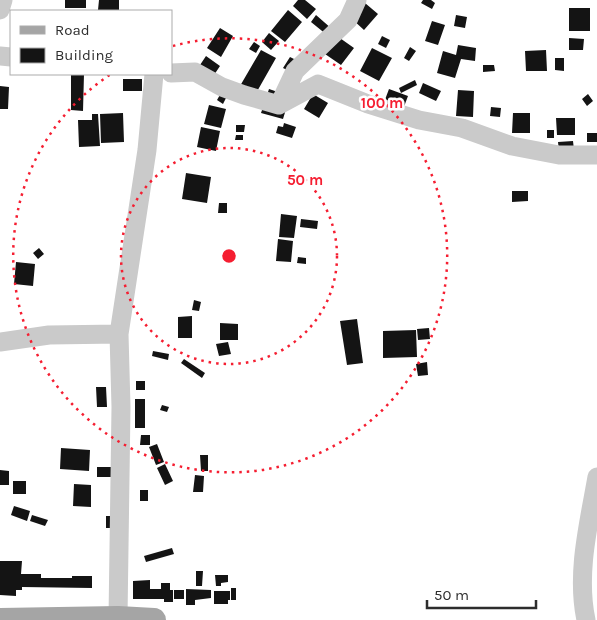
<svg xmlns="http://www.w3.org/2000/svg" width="597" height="620" viewBox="0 0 597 620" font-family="Karla,sans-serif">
	<rect width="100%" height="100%" fill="#fff"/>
	<!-- building -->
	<path fill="#141414" d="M65,0h21v8h-21z
		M99,0h20v10h-21z
		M298,0h7l11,9 -9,10 -14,-13z
		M423,0h8l4,3 -3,6 -11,-6z
		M365,3l13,11 -14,16 -12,-11z
		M569,8h21v23h-21z
		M288,10l14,12 -17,20 -14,-11z
		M316,15l16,14 -5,6 -16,-13z
		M456,15l11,2 -2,11 -11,-2z
		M432,21l13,4 -7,20 -13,-4z
		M220,28l13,8 -12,21 -14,-9z
		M269,33l10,8 -8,9 -9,-8z
		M337,36l17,12 -13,17 -16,-11z
		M382,36l8,4 -4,8 -8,-4z
		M569,38l15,1 -1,11h-14z
		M254,42l6,4 -4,7 -7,-4z
		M458,45l18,3 -1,13 -14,-2 -6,19 -18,-5 6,-22 13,4z
		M410,47l6,4 -7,10 -5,-3z
		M372,48l20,10 -13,23 -19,-10z
		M261,50l15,8 -21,37 -15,-9z
		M546,50l1,21h-21l-1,-20z
		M206,56l14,10 -6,9 -14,-10z
		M290,57l8,4 -7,11 -8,-4z
		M555,58h9v13l-9,-1z
		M483,65h11l1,6 -12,1z
		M71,74h13l-1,37 -12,-1z
		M123,79h19v12h-19z
		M415,80l2,5 -16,8 -2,-5z
		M423,83l18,8 -5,10 -17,-8z
		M0,86l9,1 -1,22h-8z
		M269,89l21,7 -7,23 -22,-6z
		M389,89l19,7 -6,16 -19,-7z
		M458,90l16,1 -1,26 -17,-1z
		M221,93l6,3 -4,8 -6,-4z
		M313,94l15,9 -9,15 -15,-9z
		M588,94l5,7 -6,5 -5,-7z
		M209,105l17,4 -5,19 -17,-4z
		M491,107l10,1 -1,9 -10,-1z
		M123,113l1,29 -23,1 -1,-29z
		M513,113h17v20h-18z
		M92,114h6l2,32 -21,1 -1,-27h14z
		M556,118h19v17h-18z
		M284,123l12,4 -4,11 -16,-5 2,-7 5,1z
		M236,125h9l-1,7h-8z
		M201,127l19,4 -4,20 -19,-4z
		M547,130h7v8h-7z
		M587,133h10v9h-10z
		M236,135h7v5h-8z
		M573,141l1,9 -15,1 -1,-9z
		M186,173l25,4 -4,26 -25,-4z
		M512,191h16v10l-16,1z
		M219,203h8v10h-9z
		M281,214l16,2 -3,22 -15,-1z
		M301,219l17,2 -1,8 -17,-2z
		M278,239l15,2 -2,21 -15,-1z
		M39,248l5,6 -6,5 -5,-6z
		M298,257l8,1v6l-9,-1z
		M16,262l19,2 -2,22 -19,-2z
		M194,300l7,2 -2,9 -7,-1z
		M192,316v22h-14v-21z
		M357,319l6,44 -16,2 -7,-44z
		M220,323l18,1v16h-18z
		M429,328l1,11 -12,1 -1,-11z
		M416,330l1,27 -34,1v-27z
		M228,342l3,12 -12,2 -3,-12z
		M153,351l16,3 -1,6 -16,-4z
		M184,359l21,14 -3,5 -21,-15z
		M427,362l1,13 -10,1 -2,-12z
		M136,381h9v9h-9z
		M96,387h10l1,20h-10z
		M135,399h10v29h-10z
		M162,405l7,2 -2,5 -7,-2z
		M141,435h9v10h-10z
		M157,444l7,18 -8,3 -7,-18z
		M61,448l29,2 -1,21 -29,-2z
		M200,455h8v16h-7z
		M165,464l8,17 -8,4 -8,-17z
		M97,467h15v10h-15z
		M0,470l9,1v14h-9z
		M195,475l9,1 -1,16h-10z
		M13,481h13v13h-13z
		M74,484l17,1v22l-18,-1z
		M140,490h8v11h-8z
		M14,506l16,5 -3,10 -16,-6z
		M32,515l16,5 -3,6 -15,-5z
		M106,516h9v12h-9z
		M172,548l2,6 -28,8 -2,-6z
		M0,561h22l-1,13h20v4h31v-2h20v12l-70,-1v3h-6v6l-16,-1z
		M196,571h7l-1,15h-6z
		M215,575h13v7l-7,1v3h-5z
		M150,580v9h11v-6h9v7h3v12h-9v-3h-31v-18z
		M231,588h5v12h-5z
		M186,589l25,1v8l-16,2v5h-9z
		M174,590h10v9h-10z
		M214,591h16v9h-2v4h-14z"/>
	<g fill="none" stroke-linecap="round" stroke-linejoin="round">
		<!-- minor -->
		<path stroke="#cacaca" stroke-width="19" d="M0,10l3,-10
			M0,56l11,1
			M171,73l24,-1 27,15 22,8 35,10 39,-21 50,20 51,16 43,8 50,18 47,9h38
			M279,105l16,-34 53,-51 9,-20
			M0,342l49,-7 70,-1
			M118,618l3,-211 -2,-73 28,-184 7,-76
			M586,620c-10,-47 3,-97 11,-143"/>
		<!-- major -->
		<path stroke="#a5a5a5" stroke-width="24" d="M0,620l118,-2 36,2"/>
	</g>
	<!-- distance rings -->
	<g fill="none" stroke="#f51e31" stroke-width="2.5" stroke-dasharray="2.5 5">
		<circle cx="229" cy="256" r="108"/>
		<path d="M173 46A217 217 0 1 1 111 74"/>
	</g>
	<circle cx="229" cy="256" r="8" fill="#f51e31" stroke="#fff" stroke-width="2.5"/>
	<g font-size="15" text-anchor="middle" font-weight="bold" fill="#f51e31" stroke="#fff" stroke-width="5" stroke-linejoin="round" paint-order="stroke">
		<text x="382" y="108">100 m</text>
		<text x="305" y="185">50 m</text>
	</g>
	<!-- legend -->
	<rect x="10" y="10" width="162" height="65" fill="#ffffff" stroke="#ababab"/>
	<rect x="20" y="26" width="25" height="8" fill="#a5a5a5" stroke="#ababab"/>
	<text x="55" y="35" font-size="15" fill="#2d2d2d">Road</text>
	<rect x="20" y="48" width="25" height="15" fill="#141414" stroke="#ababab"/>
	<text x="55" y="60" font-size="15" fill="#2d2d2d">Building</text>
	<!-- scale -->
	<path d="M427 600v8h109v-8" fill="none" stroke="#2d2d2d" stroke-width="2.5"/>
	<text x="434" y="600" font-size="15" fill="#2d2d2d" stroke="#ffffff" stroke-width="4" paint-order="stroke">50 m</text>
</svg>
